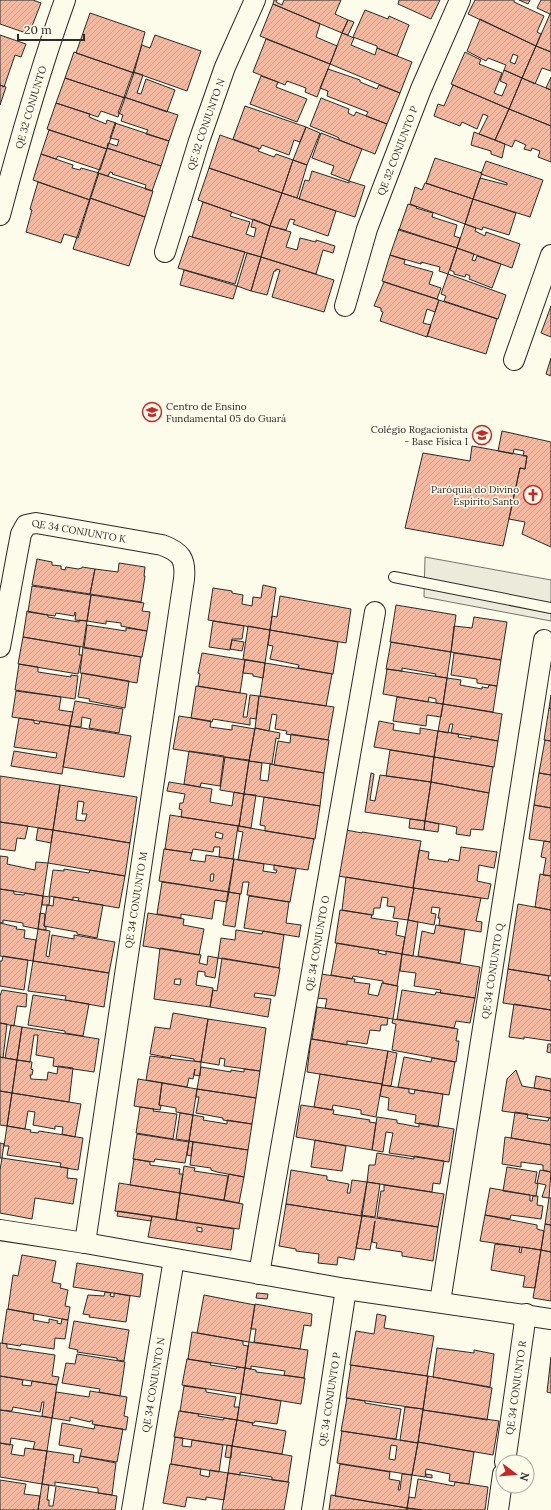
<svg xmlns="http://www.w3.org/2000/svg" width="551" height="1510" viewBox="0 0 551 1510" font-family="Lora,serif">
	<defs>
		<pattern id="building-hatch" width="6" height="6" patternUnits="userSpaceOnUse"><rect width="6" height="6" fill="#f2b8a0"/><path d="M-1 1l2-2M0 6l6-6M5 7l2-2" fill="none" stroke="#d09e8a"/></pattern>
	</defs>
	<rect width="100%" height="100%" fill="#fdfbea"/>
	<!-- parking -->
	<path fill="#eceadb" stroke="#74746e" d="M425,557l126,23v41l-127,-24z"/>
	<!-- building -->
	<path fill="url(#building-hatch)" stroke="#2b2b2b" fill-rule="evenodd" d="M0,0h33l8,3 -12,31 -29,-10z
		M274,0h3l-1,2 6,3 2,-5h57l-6,14 13,6 -6,13 -69,-29z
		M399,0h41l-9,19 -33,-15z
		M475,0h39v2l30,14 -7,16 4,2 -5,12 -68,-32z
		M519,0h11l-2,4z
		M541,0h10v12l-1,2 -13,-6z
		M273,4l47,20 -4,13 21,9 -7,18 -70,-28z
		M365,10l23,9 1,-3 20,9 -12,31 -20,-8v-2l-24,-9z
		M90,13l55,19 -11,41 -58,-20z
		M550,14h1v38l-15,-6z
		M480,19l56,27 -14,32 -18,-8 2,-5 -18,-7 -2,3 -19,-10zM513,54l5,2 -3,8 -5,-2z
		M348,20l6,2 -6,13 -6,-2z
		M342,33l12,5 -3,7 24,10 2,-7 35,14 -12,31 -70,-29z
		M0,35l26,9 -5,13 -6,-2 -11,32 -4,-2z
		M155,35l46,16 -14,40 -54,-19 9,-27 8,3z
		M266,39l64,25 -13,33 -12,-5 1,-4 -19,-7 -2,4 -32,-13z
		M536,46l15,6v19l-9,-3 -7,16 -13,-6z
		M74,52l60,21 -9,25 -60,-20z
		M465,52l16,8 -2,4 23,9 -8,20 8,3 5,-12 -7,-3 4,-11 18,8 -13,31 -58,-25z
		M328,69l32,11v2l17,7 2,-4 21,8 -13,31 -21,-8 2,-4 -41,-16 1,-5 -8,-3z
		M133,72l10,3 -6,18 4,1 5,-15 29,11 -8,22 -43,-15z
		M261,76l17,6 -2,5 31,12 -10,23 -47,-18z
		M551,77v13l-5,-2z
		M65,78l60,20 -7,19 -17,-6 -3,6 -42,-14z
		M522,78l29,12v36l-42,-17z
		M0,85l6,2 -6,18z
		M453,85l56,24 -14,31 -16,-6 9,-18 -5,-2 -6,15 -15,-7 -2,4 -26,-10 4,-12 6,2z
		M124,97l54,18 -9,26 -23,-7 2,-4 -27,-9 2,-6 -5,-2z
		M321,98l28,11 -1,4 6,3 2,-4 31,12 -12,30 -36,-14v-2l-4,-2 -25,-10z
		M56,103l34,11 -1,3 17,7 1,-4 9,3 -9,26 -60,-20z
		M245,106l61,21 -6,15 -6,-2 -5,15 -27,-10 -2,4 -27,-10z
		M509,109l42,17v36l-13,-5 2,-6 -8,-3 -1,3 -7,-2 2,-4 -11,-5 -3,7 -17,-7z
		M115,123l54,18 -8,25 -54,-18 1,-5 9,3 2,-6 -9,-2z
		M306,127l14,6 -13,32 -14,-5z
		M49,130l58,19 -7,21 -42,-14 -2,3 -15,-5z
		M474,132l31,12 -3,14 -11,-4v-3l-20,-6z
		M321,133l41,16 -13,32 -18,-7 3,-8 -22,-8z
		M220,135l39,14 -1,2 16,6 2,-3 17,6 -11,33 -73,-25z
		M107,148l54,18 -9,25 -7,-2 1,-4 -34,-11 1,-1 -3,-1 -2,4 -10,-3z
		M41,154l32,11 -1,3 8,2 1,-2 18,5 -9,27 -57,-20z
		M435,158l47,15 -9,26 -47,-16z
		M293,160l14,5 -10,33 -15,-5z
		M486,161l57,19 -13,37 -57,-18 7,-21 27,7v-2l-26,-9z
		M209,168l73,25 -12,33 -72,-26z
		M312,171l37,12v-2l16,5 -10,31 -56,-18 6,-19 4,1z
		M98,173l55,18 -8,26 -55,-19z
		M38,182l52,18 -12,38 -14,-4 -3,9 -35,-11 6,-22 -2,-1z
		M425,183l48,16 -8,25 -55,-20 5,-17 7,3z
		M282,193l54,18 -8,25 -35,-12 2,-4 -5,-1 -4,11 -16,-4z
		M90,198l55,19 -16,49 -56,-17z
		M473,199l43,14 -7,22 -26,-8 -1,3 -17,-6z
		M203,202l29,10 -2,4 20,6 -4,12 8,3 2,-9 -5,-1 2,-8 17,7 -9,31 -69,-20z
		M408,204l9,3 -1,1 17,5 -1,4 25,8 -3,11 6,2 -3,10 -58,-18z
		M465,224l11,4 -1,3 10,5 1,-4 34,12 -8,24 -55,-20z
		M270,226l21,6 -5,15 11,3 3,-12 16,4v-2l19,6 -2,7 -10,-3 -7,24 -55,-17z
		M399,229l58,19 -9,26 -9,-3 1,-4 -19,-5v2l-31,-9z
		M189,236l56,16 -10,32 -57,-16z
		M457,248l17,6 -2,6 3,1 2,-5 24,8 -9,24 -23,-9 1,-3 -4,-2 -1,3 -11,-3v-2l-4,-2z
		M247,253l14,4 -10,34 -14,-5z
		M390,255l15,5 -1,4 29,8 -4,12 12,4 -4,11 -55,-18z
		M261,257l73,23 -10,32 -52,-15 8,-27 -4,-1v2h-2l-7,24 -16,-4z
		M184,270l53,16 -4,13 -53,-14z
		M448,274l58,21 -8,24 -54,-18 2,-5 -5,-2z
		M384,282l55,18 -4,12 -8,-3 -4,14 8,2 -4,12 -47,-16 3,-9 -2,-1v-3l-7,-2z
		M439,300l58,19 -11,35 -59,-18z
		M551,306v31l-10,-4z
		M551,358v18l-5,-2z
		M502,431l49,11v105l-29,-13 3,-12 -16,-3 11,-51 5,1 2,-13h-4l1,-5 -10,-2 -1,5 -15,-3z
		M472,446l55,10 -2,13 -5,-1 -17,78 -98,-18 18,-75 47,8z
		M37,559l15,3v3l9,1v3l4,1 1,-3 12,2 4,-1v-1l13,2 -5,25 -58,-9z
		M119,563l26,4 -1,9h1l-4,26 -51,-8 5,-25 23,3z
		M263,585l13,3 -6,42 -62,-10 5,-32 19,3v2l11,2 -1,9 10,2 1,-9 8,1z
		M32,586l59,9 -4,26 -12,-1 1,-7 -1,-1 -1,4 -18,-3 -1,3 -27,-4z
		M91,595l53,8 -2,8 8,1 -3,19 -26,-5v-3l-15,-2v3l-19,-3z
		M280,596l71,13 -5,34 -76,-13 2,-14 5,1z
		M396,605l60,10 -5,37 -61,-10z
		M27,611l21,4v2l31,5v-2l8,1 -4,26 -60,-10z
		M474,617l33,5 -6,38 -50,-8 3,-26 18,2z
		M213,621l31,5 -2,13h-10l-2,11 -21,-3z
		M87,625l39,6v-3l21,3 -5,26 -58,-9z
		M248,626l22,4 -5,33 -22,-4z
		M270,630l68,12 -5,32 -35,-6 1,-3 -29,-6 3,-13 -5,-1z
		M23,637l57,10 -1,8h3l-4,19 -60,-10z
		M232,640l12,2 -2,9 -12,-2z
		M391,642l60,10 -4,26 -12,-2 1,-2 -34,-6v3l-16,-2z
		M83,647l58,10 -4,26 -57,-10z
		M202,653l43,7 -5,33 -42,-7 2,-12 -2,-1z
		M454,653l47,7 -4,26 -20,-3v-4l-26,-4z
		M245,660l20,3 -2,15 -10,-2v-2l-10,-1z
		M265,663l67,11 -6,32 -66,-10z
		M19,664l19,3v5l33,5v-2l7,1 -3,23 -60,-9z
		M387,669l60,9 -4,26 -7,-1v-4l-7,-2 -1,5 -45,-8z
		M82,673l47,8 -4,27 -36,-7 1,-2 -12,-2z
		M447,678l14,2 -1,5 22,4v-2l6,1 1,-3 8,1 -4,26 -50,-8z
		M196,686l51,8 -4,23h4l3,-22 9,1 -3,23 -6,-1v7l-37,-6 -1,3 -21,-4z
		M16,691l45,6 -2,13 14,2 -3,14 -58,-9z
		M551,695v14l-2,-1z
		M259,696l75,11 -6,33 -42,-6 1,-3 -12,-2 2,-14 -5,-1 -3,17 -14,-3z
		M397,697l46,7 -2,13 -14,-2 -1,11 -33,-5z
		M75,701l48,8 -4,24 -30,-5 2,-9 -9,-2 -1,10 -11,-1z
		M443,704l59,10 -4,27 -47,-8 2,-9h-3l-2,9 -10,-2z
		M549,708l2,1v32l-7,-1z
		M179,716l32,5 -1,6 22,3v-5l23,4 -6,32 -76,-12z
		M19,718l15,2v3l5,1 1,-3 30,5 -8,48 -51,-8 3,-15 42,7 1,-5 -43,-6z
		M379,721l15,3 -1,6 27,4v-6l18,3 -4,26 -60,-10z
		M70,726l61,10 -7,41 -61,-10z
		M255,728l25,5 -1,6 -3,-1 -4,26 -23,-3z
		M438,731l21,3 -1,3 13,2v-3l27,5 -4,26 -60,-10z
		M291,734l38,6 -5,33 -50,-8 4,-24 12,2z
		M545,740l6,1v34l-12,-2z
		M390,750l44,7 -3,25 -45,-6z
		M189,751l35,5 -4,30 -19,-3 -1,4 -16,-3z
		M225,757l24,3 -5,34 -24,-4z
		M434,757l59,10 -4,26 -58,-11z
		M249,761l13,2 -2,17 8,1 2,-17 54,9 -4,33 -76,-12z
		M371,773l3,1 -4,26 5,1 5,-26 51,7 -6,39 -60,-9z
		M539,773l12,2v33l-17,-3z
		M0,776l60,9 -7,45 -53,-8z
		M169,782l43,7 -2,13 22,4 2,-14 10,2 -5,32 -58,-9 1,-7 -3,-1 1,-6h3l2,-9 -18,-3z
		M431,782l58,11 -6,37 -12,-1 -1,7 -14,-2 1,-7 -32,-6z
		M60,785l77,12 -7,46 -77,-13zM78,801l6,1 -2,12h5l-2,7 -9,-1z
		M244,794l12,1 -5,33 -12,-2z
		M264,797l56,9 -5,33 -50,-8v-5l-5,-1z
		M534,805l17,3v34l-22,-3z
		M170,815l68,11 -5,33 -14,-2 1,-10h-6l-1,5 -20,-3 -1,4 -27,-4zM216,832l7,2 -1,5 -7,-2z
		M410,819l15,2 -1,9 -15,-2z
		M425,821l14,3 -1,8 -14,-2z
		M0,822l28,4 -3,13 -8,-1 -2,13 -15,-2z
		M238,826l76,13 -6,31 -70,-10 5,-28 -5,-1z
		M38,828l15,2 -2,13 -15,-3z
		M53,830l77,13 -5,33 -77,-13z
		M346,830l16,3v-1l59,9 -8,47 -75,-12z
		M544,841l7,1v34l-8,-1 3,-17 -5,-1z
		M461,847l36,5 -3,16 -15,-3 -2,16 14,3 -3,15 -75,-11 6,-38 10,2 -1,7 20,3 1,-3 10,2z
		M164,849l28,4 -2,7 15,2 1,-7 28,4 -5,33 -70,-11zM211,874h3l-1,7h-3z
		M0,856l8,1 -1,7 28,6 1,-8 12,1 -5,33 -43,-7z
		M234,859l30,5 -1,7 13,2 1,-3h-3v-5l22,4 -6,33 -43,-7 2,-13h-6l-2,12 -13,-2z
		M64,869l25,4 1,-3 35,6 -6,32 -41,-7 1,-3 -6,-1v3l-24,-4 4,-26 11,1z
		M540,874l11,2v34l-16,-3z
		M346,877l68,11 -6,32 -15,-2 2,-11 -8,-1 1,-8 -6,-1 -2,11h-6l-1,7 -31,-5z
		M162,882l67,10 -2,10 -12,-2 -3,19 -31,-5v4l-24,-4z
		M414,888l67,10 -5,23 6,1 -1,10 -42,-7 1,-7h-2l2,-10 -8,-1 -1,6 5,1 -2,11 -26,-5z
		M0,889l14,2v3l10,1 1,-2 18,3 -5,33 -15,-3v-3l-20,-3v3h-3z
		M228,892l12,2 -5,33 -12,-2z
		M43,896l7,1 -1,8h-7z
		M249,896l40,6 -3,21 15,2 -2,12 -55,-9z
		M54,897l49,8 -6,33 -20,-4v-2l-33,-6 3,-21 6,1z
		M518,904l33,6v66l-43,-7z
		M340,910l32,5 -1,3 27,4 -2,13 9,2 -3,17 -67,-11z
		M40,913l5,1 -1,12 2,1v3l-8,-1z
		M148,913l36,6 -1,6 21,4 -5,26 -56,-9z
		M408,920l10,2 -5,34 -11,-2z
		M0,923l17,4 -1,2 9,1 -1,8 12,2 -3,21 -33,-5z
		M436,925l29,5 -5,33 -42,-7 4,-25 12,3z
		M38,929l12,2 -4,25 3,1 3,-22 22,4v-4l41,7 -6,31 -76,-12z
		M236,930l26,4 1,-3 21,4 -5,33 -61,-10 3,-20 14,2z
		M337,943l42,7 -1,3 8,2v-4l16,3 -5,32 -14,-3v-2l-30,-5 -1,3 -21,-4z
		M160,948l41,7 -2,8 8,2 1,-9 10,2 -3,20 -10,-2v-4l-7,-1 -2,14 17,3 -3,19 -56,-8zM175,979h6l-1,6 -6,-1z
		M402,954l78,13 -5,31 -35,-5 1,-3 -27,-4 2,-13 -16,-2z
		M3,956l25,4 -4,30 -24,-4v-25h2z
		M222,958l58,10 -5,28 -20,-3 -1,4 17,2 -3,18 -58,-10 3,-17 4,1z
		M33,961l76,12 -5,34 -39,-7 1,-4 -38,-5z
		M508,969l41,7 -1,4 3,1v29l-48,-7z
		M321,974l34,5 -1,3 16,2 -2,10 10,2 4,-13 16,3 -5,33 -68,-11 2,-9 -10,-1z
		M2,990l25,4 -1,13 -9,-1 -3,20 -14,-3v-27z
		M402,990l33,5 1,-3 39,6 -5,25 -14,-2 -2,7 -57,-9z
		M33,995l56,9 -6,32 -18,-3v-2l-37,-6z
		M514,1004l37,6v31l-27,-4v2l-15,-2z
		M317,1007l71,11 -1,7h-6l-1,6 -10,-1 -3,14 -20,-3v4l-34,-6h-1z
		M173,1013l35,6 -7,43 -7,-1v-2l-23,-4 -1,3 -20,-4 5,-27 15,2z
		M208,1019l58,9 -6,43 -36,-5 1,-7 -5,-1 -1,7 -18,-3z
		M393,1019l65,10 -2,12h3l-3,21 -64,-12 4,-26 -4,-1z
		M0,1023l7,1 -4,34 -3,-1z
		M11,1025l11,2 -5,33 -12,-2z
		M22,1027l77,12 -5,33 -41,-6 1,-8 -18,-3 2,-20h-4l-4,27 -13,-2z
		M311,1039l77,12 -6,33 -75,-12z
		M548,1044h3v9l-4,-1z
		M388,1051l9,2 -6,33 -9,-1z
		M150,1056l51,6 -1,14 -6,-1 1,-6 -2,10 -4,-1 -2,9 -41,-7z
		M0,1057l17,3 -5,33 -12,-2z
		M404,1057l27,5 1,-4 23,4 -6,33 -51,-8z
		M17,1060l15,2 -1,7 2,1 -1,5h-2l1,4 16,1 1,-8 9,2 1,-8 15,2 -4,34 -57,-9z
		M201,1067l30,5v-2l13,2v-3l16,2 -4,27 -59,-9z
		M516,1070l6,16 29,5v27l-49,-7 5,-32z
		M320,1074l62,10 -6,33 -15,-3v-4l-28,-5 -1,5 -18,-3z
		M536,1076l15,3v12l-17,-3z
		M138,1079l24,4 -3,22 2,1 -1,4 -26,-4z
		M162,1083l35,6 -4,26 -17,-3v-4l-17,-3z
		M382,1085l27,4v4l5,1 1,-4 28,4 -5,33 -23,-4 1,-8 -28,-5 1,-12 -9,-2z
		M197,1089l59,9 -4,26 -29,-4v-2l-27,-5 3,-16h-3z
		M0,1091l12,2 -5,33 -7,-1z
		M12,1093l69,11 -6,33 -13,-3 1,-7 -8,-1v3l-22,-4 2,-13 -7,-1 -3,18 -18,-3z
		M301,1105l33,5 -1,4 37,6 -1,2 7,1 -4,27 -76,-13z
		M140,1107l14,2 -1,2 24,3 -4,25 -37,-6z
		M515,1112l13,2 -1,4 5,1 16,2 1,-3h2v27l-40,-7z
		M180,1113l13,2 -4,26 -13,-2z
		M193,1115l11,2 -1,3 24,4v-4l25,4 -4,26 -59,-9z
		M377,1117l20,3v3l22,4v-4l35,6 -5,33 -60,-9 4,-20 -7,-1 -3,20 -11,-2z
		M7,1126l24,4 -1,2 8,1 1,-2 44,7 -5,32 -18,-3 1,-4 -54,-8 2,-9h-5z
		M137,1134l52,8 -4,21 -30,-4 -1,3 -21,-3z
		M505,1137l46,8v27l-8,-2v-5l-22,-3v5l-19,-3z
		M315,1140l31,6 -4,25 -31,-4z
		M189,1141l4,1 -2,14 -4,-1z
		M193,1142l55,8 -4,27 -27,-5 -6,-2v-2l-21,-3z
		M0,1143l4,1 -2,14h-2z
		M377,1153l37,6v-3l30,5 -4,23 -7,-1 -1,9 -65,-10 2,-17h6z
		M2,1158l66,10 -1,10 10,1 -4,25 -38,-6 -3,21 -32,-6v-43z
		M134,1159l16,3v3l30,4 -1,5h4l-3,19 -50,-8z
		M184,1166l11,2 -1,3 34,5 -4,24 -44,-7z
		M507,1167l30,5 -2,11 3,1 -2,12 -33,-5z
		M291,1170l36,6v4l22,4 -2,9h3l2,-13 15,2 -5,34 -76,-12z
		M540,1170l11,2 -2,26 -7,-1 4,-12 -9,-2z
		M229,1174l15,3 -5,26 -15,-3z
		M367,1182l13,2 -5,33 -14,-2z
		M119,1183l61,10 -4,27 -61,-9z
		M384,1185l60,9 -6,33 -61,-10 4,-26h3z
		M490,1188l40,7v6h2l1,-5h5l-1,9 6,1 -2,13 -30,-4 -1,4 -25,-4z
		M180,1193l63,11 -4,25 -63,-9z
		M549,1198h2v27l-6,-1z
		M286,1204l76,12 -8,44 -16,-3 -1,8 -19,-2 1,-9 -23,-3v-2l-17,-3z
		M118,1211l34,5 -1,5 -34,-5z
		M485,1215l52,10v4l7,2 -3,19 -61,-9z
		M152,1216l82,13 -3,21 -83,-13zM197,1227l5,1v4l-5,-1z
		M362,1216l76,11 -5,34 -31,-5v-4l-26,-4 1,-5 -5,-1 3,-21 -5,29 -14,-2z
		M545,1224l6,1v27l-10,-2z
		M495,1244l25,3 -1,5 2,1 1,-6 19,3 -6,38 -12,-1 2,-11 -34,-6z
		M541,1250l10,2v49l-18,-3z
		M22,1255l34,6 -4,21 9,2 -1,4 8,2 -3,16 5,1 -2,13 -60,-11 5,-34 5,1z
		M77,1263l66,11 -3,23 -67,-10z
		M105,1292l6,1 -1,3 4,1v-4l16,3 -4,26 -37,-5 1,-2 -7,-1 5,-19 16,1z
		M257,1293l11,1 -1,5 -11,-1z
		M204,1295l51,10 -6,37 -52,-9z
		M255,1304l57,10 -1,12 -7,-1 -4,24 -46,-7 2,-13h-5z
		M7,1309l27,5 -1,6 16,3v-4l9,2 -1,2 4,1 1,-5 6,1 -3,19 -10,-1 -1,11 -33,-5 -1,2 -18,-3z
		M377,1314l9,2 -2,12 50,8 -7,40 -77,-11 6,-34 18,3z
		M74,1321l55,9 -5,31 -7,-1v-2l-40,-6 1,-2 -9,-2z
		M192,1332l51,9v4l5,1 -3,22 -57,-9z
		M249,1342l59,8 -4,28 -20,-3 1,-4 -34,-5v3l-6,-1z
		M0,1343l7,1v4l48,7 -3,21 7,1 -2,8 -57,-9z
		M437,1348l37,5v-3l20,4 -4,33 -57,-10z
		M77,1354l48,8 -5,34 -21,-4 1,-3 -38,-6 4,-20 9,1z
		M551,1357v36l-4,-1z
		M187,1359l24,4 -1,2 26,4 1,-2 8,1 -4,26 -59,-9z
		M351,1365l77,11 -5,33 -77,-11z
		M245,1368l11,2v2l49,6 -4,26 -60,-10z
		M0,1376l23,4 -1,5 9,1 1,-5 25,4 -5,33 -10,-2 2,-14h-2l-2,10 -27,-5 -1,4 -12,-1z
		M428,1376l64,12 -5,32 -64,-10z
		M184,1386l22,3v3l30,5 -2,10h5l-2,13 -57,-9z
		M90,1391l37,6 -3,19 4,1 -2,13 -34,-6 1,-3h-3v1l-20,-5v4l-18,-3 4,-26 33,5z
		M241,1394l40,7 -4,23 -22,-3 -1,2h-1l-16,-3z
		M347,1398l18,3v2l36,6 -5,30 -55,-8z
		M405,1407l18,2 -5,34 -18,-3z
		M0,1410l52,8 -5,33 -14,-2 2,-7 -24,-4 -1,7 -10,-2z
		M423,1410l76,11 -6,34 -75,-13z
		M179,1411l20,3 -1,2 25,4 1,-2 13,2 -5,26 -58,-9z
		M237,1420l16,3 -1,2 34,6 -4,23 -50,-8z
		M62,1423l32,6 1,-4 28,4 -6,33 -37,-6 2,-7 -23,-4z
		M342,1431l76,12 -6,32 -75,-12zM391,1445l6,1 -2,14 -6,-1z
		M175,1437l8,1 -1,8 9,1 1,-7 31,5 -4,27 -48,-8z
		M418,1442l56,10 -5,32 -20,-3 1,-7 -24,-5 -1,8 -13,-2z
		M0,1443l13,2 -2,9 13,2 1,-8 22,3 -5,33 -42,-7z
		M227,1445l5,1 -1,12 -6,-1z
		M232,1446l60,10 -4,26 -16,-2v-3l-32,-5v3l-12,-2z
		M47,1451l27,4 -1,7 6,1 1,-7 36,7 -4,32 -14,-2v-5l-43,-6v4l-13,-2z
		M170,1464l31,5 -1,6 9,2 1,-7 18,3 -4,27 -18,-3v3l-19,-3 -2,10 -22,-4z
		M340,1464l50,8 -1,7 11,2 -2,9h2l2,-16 10,1 -5,33 -72,-12z
		M228,1473l61,9 -5,28h-62z
		M426,1474l6,1v3l-6,-1z
		M418,1479l36,7 1,-4 33,5 -3,23h-63l-15,-2 2,-11 6,1z
		M0,1480l26,4 -2,10 16,2 -2,14h-38z
		M42,1484l7,1 -2,15h2v6h4l3,-20 61,10 -2,14h-77z
		M331,1495l76,13v2h-78z
		M407,1508l15,2h-15z"/>
	<g fill="none" stroke-linecap="round" stroke-linejoin="round">
		<defs>
			<path id="lane" d="M394,577l157,31"/>
			<g id="street">
				<path id="s1" d="M0,215c19,-72 40,-145 65,-215"/>
				<path id="s2" d="M165,252l34,-111 26,-74 30,-67"/>
				<path id="s3" d="M345,306l22,-77 54,-140 39,-89"/>
				<path d="M514,360l37,-105"/>
				<path id="s4" d="M0,647l17,-92 4,-21 5,-9 10,-2 126,22c19,7 24,14 22,34l-99,664"/>
				<path d="M0,1230l85,13 261,46 205,30"/>
				<path id="s5" d="M259,1274l116,-662"/>
				<path id="s6" d="M440,1302l104,-662"/>
				<path id="s7" d="M505,1462l21,-148"/>
				<path id="s8" d="M132,1510l42,-251"/>
				<path id="s9" d="M312,1510l34,-221"/>
				<path d="M498,1510l5,-36"/>
			</g>
		</defs>
		<!-- lane casing -->
		<use href="#lane" stroke="#2b2b2b" stroke-width="12"/>
		<!-- street casing -->
		<use href="#street" stroke="#2b2b2b" stroke-width="22"/>
		<!-- lane -->
		<use href="#lane" stroke="#fdfbea" stroke-width="10"/>
		<!-- street -->
		<use href="#street" stroke="#fdfbea" stroke-width="20"/>
	</g>
	<!-- icons -->
	<defs>
		<symbol id="school-ring" viewBox="-11 -11 22 22"><circle r="9.5" fill="#fdfbea" stroke="#c62828" stroke-width="1.5"/><path d="M0-5L7-2L0 1L-7-2ZM-4 1L0 2.5L4 1V4Q0 6-4 4Z" fill="#c62828"/></symbol>
		<symbol id="church-ring" viewBox="-11 -11 22 22"><circle r="9.5" fill="#fdfbea" stroke="#c62828" stroke-width="1.5"/><path d="M-1.2-6h2.4v3.5h3.3v2.4h-3.3V6h-2.4V-.1h-3.3v-2.4h3.3Z" fill="#c62828"/></symbol>
	</defs>
	<g fill-rule="evenodd">
		<use href="#school-ring" x="141" y="401" width="22" height="22"/>
		<use href="#school-ring" x="471" y="424" width="22" height="22"/>
		<use href="#church-ring" x="522" y="484" width="22" height="22"/>
	</g>
	<g text-anchor="middle" dominant-baseline="central" stroke-width="3" stroke-linejoin="round" paint-order="stroke">
		<!-- street labels -->
		<g font-size="10" fill="#2b2b2b" stroke="#fdfbea">
			<text stroke="none"><textPath href="#s1" startOffset="112">QE 32 CONJUNTO</textPath></text>
			<text stroke="none"><textPath href="#s2" startOffset="134">QE 32 CONJUNTO N</textPath></text>
			<text stroke="none"><textPath href="#s3" startOffset="164">QE 32 CONJUNTO P</textPath></text>
			<text stroke="none"><textPath href="#s4" startOffset="179">QE 34 CONJUNTO K</textPath></text>
			<text transform="translate(136 900) rotate(-81)">QE 34 CONJUNTO M</text>
			<text stroke="none"><textPath href="#s5" startOffset="336">QE 34 CONJUNTO O</textPath></text>
			<text stroke="none"><textPath href="#s6" startOffset="335">QE 34 CONJUNTO Q</textPath></text>
			<text stroke="none"><textPath href="#s8" startOffset="127">QE 34 CONJUNTO N</textPath></text>
			<text stroke="none"><textPath href="#s7" startOffset="75">QE 34 CONJUNTO R</textPath></text>
			<text stroke="none"><textPath href="#s9" startOffset="112">QE 34 CONJUNTO P</textPath></text>
		</g>
		<!-- poi labels -->
		<g font-size="10" fill="#2b2b2b" stroke="#fdfbea" text-anchor="end">
			<text x="166" y="406" text-anchor="start">Centro de Ensino<tspan x="166" dy="12">Fundamental 05 do Guará</tspan></text>
			<text x="468" y="429">Colégio Rogacionista<tspan x="468" dy="12">- Base Física I</tspan></text>
			<text x="519" y="489">Paróquia do Divino<tspan x="519" dy="12">Espírito Santo</tspan></text>
		</g>
	</g>
	<!-- north arrow -->
	<g transform="translate(515 1474) rotate(106)"><circle r="19" fill="#fdfbea" stroke="#a9a89e"/>
	<path d="M0-3L7 15L0 10L-7 15Z" fill="#c62828"/>
	<text y="-6" font-size="11" font-weight="bold" text-anchor="middle" fill="#2b2b2b">N</text>
	</g>
	<!-- scale -->
	<path d="M18 34v6h66v-6" fill="none" stroke="#2b2b2b" stroke-width="2"/>
	<text x="24" y="34" font-size="12" fill="#2b2b2b" stroke="#fdfbea" stroke-width="3" paint-order="stroke">20 m</text>
</svg>
